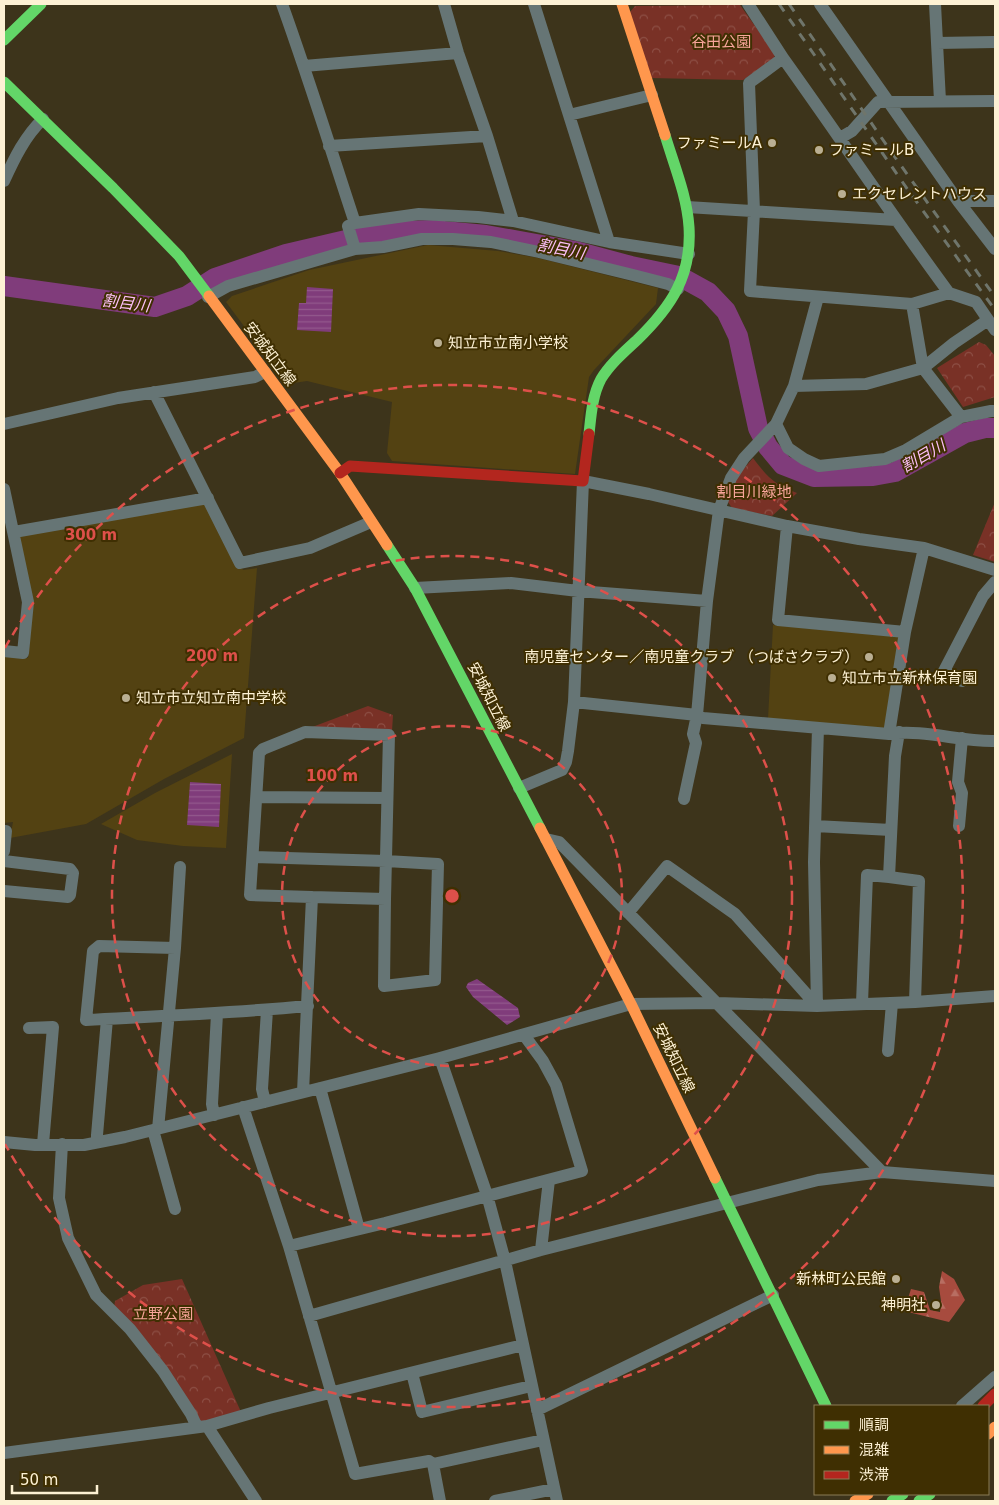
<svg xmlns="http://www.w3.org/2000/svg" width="999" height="1505" viewBox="0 0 999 1505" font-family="'DejaVu Sans','Noto Sans JP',sans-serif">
	<defs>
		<pattern id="forest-firs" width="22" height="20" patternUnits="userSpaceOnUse" patternTransform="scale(1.25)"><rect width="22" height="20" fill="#a74b3e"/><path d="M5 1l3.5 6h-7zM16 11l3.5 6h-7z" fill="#b86e62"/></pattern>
		<pattern id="park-crowns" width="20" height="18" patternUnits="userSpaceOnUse" patternTransform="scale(1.25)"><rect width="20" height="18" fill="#793126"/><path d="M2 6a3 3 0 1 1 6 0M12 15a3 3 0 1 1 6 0" fill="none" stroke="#8d4f45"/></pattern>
		<pattern id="water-rules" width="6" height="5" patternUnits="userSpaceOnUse" patternTransform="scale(1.25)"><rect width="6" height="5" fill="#803c7b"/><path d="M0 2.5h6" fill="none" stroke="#93598d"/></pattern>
	</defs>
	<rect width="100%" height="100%" fill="#3d341b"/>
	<!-- built -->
	<path fill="#534212" d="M428,245l70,6 40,7 120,30 -2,16 -62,66 -5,7 -14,97 -183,-13 -5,-8 5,-51 -85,-21 -20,3 -61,-82 6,-6 77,-26z
		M206,503l37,67 14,-2 -13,170 -80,41 -78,45 -76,14 3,-16 -9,1v-167l24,2 5,-59 -15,-64z
		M773,625l126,12 -12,88 -4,3 -115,-9z
		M232,754l-6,94 -43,-2 -46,-6 -36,-16 54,-31z"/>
	<!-- forest -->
	<path fill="url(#forest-firs)" d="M942,1271l12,8 11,21 -16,22 -45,-11 7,-22 13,3 6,18 10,2 1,-11 -2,-14z"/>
	<!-- park -->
	<path fill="url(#park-crowns)" d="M740,5l35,49 -1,5 -31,21 -92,-2 -21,-66 5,-6z
		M979,342l7,3 9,11v41l-32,10 -26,-39z
		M753,458c15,20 21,26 44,35l-25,23 -40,-8 -4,-6 8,-24z
		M995,502v60l-22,-7z
		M368,706l25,9 -1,16 -85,-2z
		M182,1279l59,133 -42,12 -85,-116 1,-7 28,-16z"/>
	<!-- water -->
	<path fill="url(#water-rules)" d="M307,287l26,2 -2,43 -34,-2 2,-27h7z
		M190,782l31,2 -2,43 -32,-2z
		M477,979l41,29 2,9 -13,8 -34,-28 -7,-10 2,-4z"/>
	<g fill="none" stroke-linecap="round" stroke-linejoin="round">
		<!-- river -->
		<path stroke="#803c7b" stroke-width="20" d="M4,286l151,21 32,-11 28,-18 71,-24 60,-14 50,-9 37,-1 53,5 89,16 56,15 48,10 29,16 18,19 12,25 20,92 10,19 15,18 31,12 59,-1 22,-4 70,-39 20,-5h10"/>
		<!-- street -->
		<path stroke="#667575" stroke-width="12" d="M282,4c26,72 49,146 73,219l-7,3 7,23
			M444,4l14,49 29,83 26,85
			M534,4l75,238
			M748,4l35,54
			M820,4l138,197 37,48
			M935,4l5,97
			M937,43l58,-1
			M783,58c56,78 109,158 166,235l-37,11 -162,-13 4,-80 -5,-128z
			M304,66l154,-13
			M569,115l83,-20
			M840,138l12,-7 26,-29 117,-1
			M329,146l158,-10
			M4,181c10,-22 21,-45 39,-62
			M958,201h37
			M687,207l209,13
			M355,223l64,-9 59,3 35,4 96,21 80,12
			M949,293l27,9 19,28
			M208,297l20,-11 127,-37 28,-2 39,-8h31l38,3 48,10 94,23 35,9 10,5
			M912,304l11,64 38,49
			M794,386l72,-2 57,-16 31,-25 34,-23
			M154,392l86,171 70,-15 61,-26
			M4,424l114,-26 137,-21 10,-5
			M776,424l12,24 16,11 15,7 66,-7 21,-9 55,-33 30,-6h4
			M4,489l24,113 -5,51 -19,-2
			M787,526l-9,94 127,12
			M14,532l194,-34
			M415,588l96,-5 67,8 129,10
			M962,681l-18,-10 39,-75 12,-14
			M574,702l123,13 6,3 186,16c36,-5 71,8 106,7
			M899,732l-4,24 -6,121 30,4 -4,121
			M889,734l16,-102 19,-84
			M519,788l43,-18 4,-8 2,-11 6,-49 9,-221 66,13 138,32 72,13 65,9 71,22
			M257,797l130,1
			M684,799l12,-56 -3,-9 4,-19 10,-114 12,-91 12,-32 13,-20 32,-34 18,-38 24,-89
			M815,826l76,4
			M959,826l3,-33 -4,-11 4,-44
			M4,831h2l-2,20
			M546,839l13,3 323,330
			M253,857l133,4 52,3 -3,116 -51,6 1,-87
			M4,861l66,8 3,4 -3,22 -2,2 -64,-6
			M628,913l39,-47 68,48 82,92
			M175,948l5,-81
			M862,1003l5,-128 22,2
			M817,1006l-3,-144 4,-134
			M29,1028l24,-1 -10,117
			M888,1051l4,-48
			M440,1058l47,137 18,66 52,240
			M320,1088l39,141
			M303,1092l9,-195 -62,-2 9,-142 4,-4 42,-17 84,3 -4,164 -73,-2
			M265,1102l-3,-13 5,-79
			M243,1107l46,139 66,228 74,-13 4,3 110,-24
			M214,1115l-2,-11 5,-90
			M158,1129l17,-181 -76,-2 -6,5 -7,69c74,-4 148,-7 222,-14
			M153,1130l22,79
			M4,1142l31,3h49l41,-8 315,-79 191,-54 86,-1 100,3 98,-4 80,-6
			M97,1142v-7l10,-116
			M62,1144l-3,54 9,40 28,57 34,34 33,42 28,43 6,13
			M289,1246l96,-23 197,-52 -26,-86 -13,-24 -19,-26
			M541,1250l8,-70
			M309,1316l232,-66 277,-70 64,-8 113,9
			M412,1373l10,39 109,-26
			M962,1406l33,-29
			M537,1410l236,-115
			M207,1426l49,75
			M4,1453l203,-27 62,-18 254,-63
			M433,1464l7,37
			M495,1501l59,-12"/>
		<!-- fast -->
		<path stroke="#63d668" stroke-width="11" d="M4,40l37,-36
			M4,82l109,106 66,68 30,40
			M589,434c2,-18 3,-38 12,-55 9,-15 23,-27 36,-39 34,-33 55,-64 52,-113 -2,-31 -15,-62 -24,-92
			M387,545l28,43 125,240
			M715,1178l111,228
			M892,1501l11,-7
			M919,1501l11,-7"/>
		<!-- slow -->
		<path stroke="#ff974d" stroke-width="11" d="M622,4l43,131
			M209,296l131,177 47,72
			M540,828l91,176 84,174
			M988,1434l7,-7
			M855,1501l13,-7"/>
		<!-- jam -->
		<path stroke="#b3261e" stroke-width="11" d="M340,473l10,-7 233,15 6,-47
			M983,1406l12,-12"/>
		<!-- rail -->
		<path stroke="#6f756b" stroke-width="3" stroke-dasharray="9 9" stroke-linecap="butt" d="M779,4l129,186 87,120
			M789,4l103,149 103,144"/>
	</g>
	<!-- distance rings -->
	<g fill="none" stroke="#de504a" stroke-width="2.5" stroke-dasharray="9 6">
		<circle cx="452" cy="896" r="170"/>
		<circle cx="452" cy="896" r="340"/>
		<path d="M5 648A511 511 0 1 1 5 1144"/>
	</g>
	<!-- markers -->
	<g fill="#baaf93" stroke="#3f2f02" stroke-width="2">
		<circle cx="772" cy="143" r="5"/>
		<circle cx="819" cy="150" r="5"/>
		<circle cx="842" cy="194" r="5"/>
		<circle cx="438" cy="343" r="5"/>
		<circle cx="869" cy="657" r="5"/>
		<circle cx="832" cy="678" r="5"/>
		<circle cx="126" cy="698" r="5"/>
		<circle cx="896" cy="1279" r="5"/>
		<circle cx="936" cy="1305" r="5"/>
	</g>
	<g text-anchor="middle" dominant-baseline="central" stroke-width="4" stroke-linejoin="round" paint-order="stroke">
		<!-- park labels -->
		<g font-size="15" fill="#f8a59a" stroke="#3f2f02">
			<text x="721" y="42">谷田公園</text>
			<text x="754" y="492">割目川緑地</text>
			<text x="163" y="1314">立野公園</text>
		</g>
		<!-- poi labels -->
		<g font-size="15" fill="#fdf1d4" stroke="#3f2f02" text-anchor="start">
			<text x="762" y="143" text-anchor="end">ファミールA</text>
			<text x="829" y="150">ファミールB</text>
			<text x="852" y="194">エクセレントハウス</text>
			<text x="448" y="343">知立市立南小学校</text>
			<text x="859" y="657" text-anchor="end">南児童センター／南児童クラブ （つばさクラブ）</text>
			<text x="842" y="678">知立市立新林保育園</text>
			<text x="136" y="698">知立市立知立南中学校</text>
			<text x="886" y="1279" text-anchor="end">新林町公民館</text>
			<text x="926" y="1305" text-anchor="end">神明社</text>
		</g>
		<!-- street labels -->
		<g font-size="15" fill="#fdf1d4" stroke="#3f2f02">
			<text transform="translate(270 354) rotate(53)">安城知立線</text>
			<text transform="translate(489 697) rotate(63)">安城知立線</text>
			<text transform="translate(674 1058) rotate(64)">安城知立線</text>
		</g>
		<!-- water labels -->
		<g font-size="16" font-style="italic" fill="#fcbff8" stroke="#3f2f02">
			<text transform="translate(561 249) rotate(11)">割目川</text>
			<text transform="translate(126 303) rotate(7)">割目川</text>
			<text transform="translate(923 456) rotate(-30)">割目川</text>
		</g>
	</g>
	<circle cx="452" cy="896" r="8" fill="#de504a" stroke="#3f2f02" stroke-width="2.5"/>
	<g font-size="15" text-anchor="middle" font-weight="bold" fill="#de504a" stroke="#3f2f02" stroke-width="4" stroke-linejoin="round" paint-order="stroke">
		<text x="91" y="540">300 m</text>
		<text x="212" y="661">200 m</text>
		<text x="332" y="781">100 m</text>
	</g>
	<!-- border -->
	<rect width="999" height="1505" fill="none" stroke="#fdf1d4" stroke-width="10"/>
	<!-- legend -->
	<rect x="814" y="1405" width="175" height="90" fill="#3f2f02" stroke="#8b7d56"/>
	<rect x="824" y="1421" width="25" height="8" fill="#63d668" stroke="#8b7d56"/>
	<text x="859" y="1430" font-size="15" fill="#fdf1d4">順調</text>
	<rect x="824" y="1446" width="25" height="8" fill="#ff974d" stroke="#8b7d56"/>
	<text x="859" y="1455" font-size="15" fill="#fdf1d4">混雑</text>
	<rect x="824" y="1471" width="25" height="8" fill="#b3261e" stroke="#8b7d56"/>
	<text x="859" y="1480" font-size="15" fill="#fdf1d4">渋滞</text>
	<!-- scale -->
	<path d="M12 1485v8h85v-8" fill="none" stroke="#fdf1d4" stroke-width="2.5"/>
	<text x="20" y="1485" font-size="15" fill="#fdf1d4" stroke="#3f2f02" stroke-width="4" paint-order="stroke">50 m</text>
</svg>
